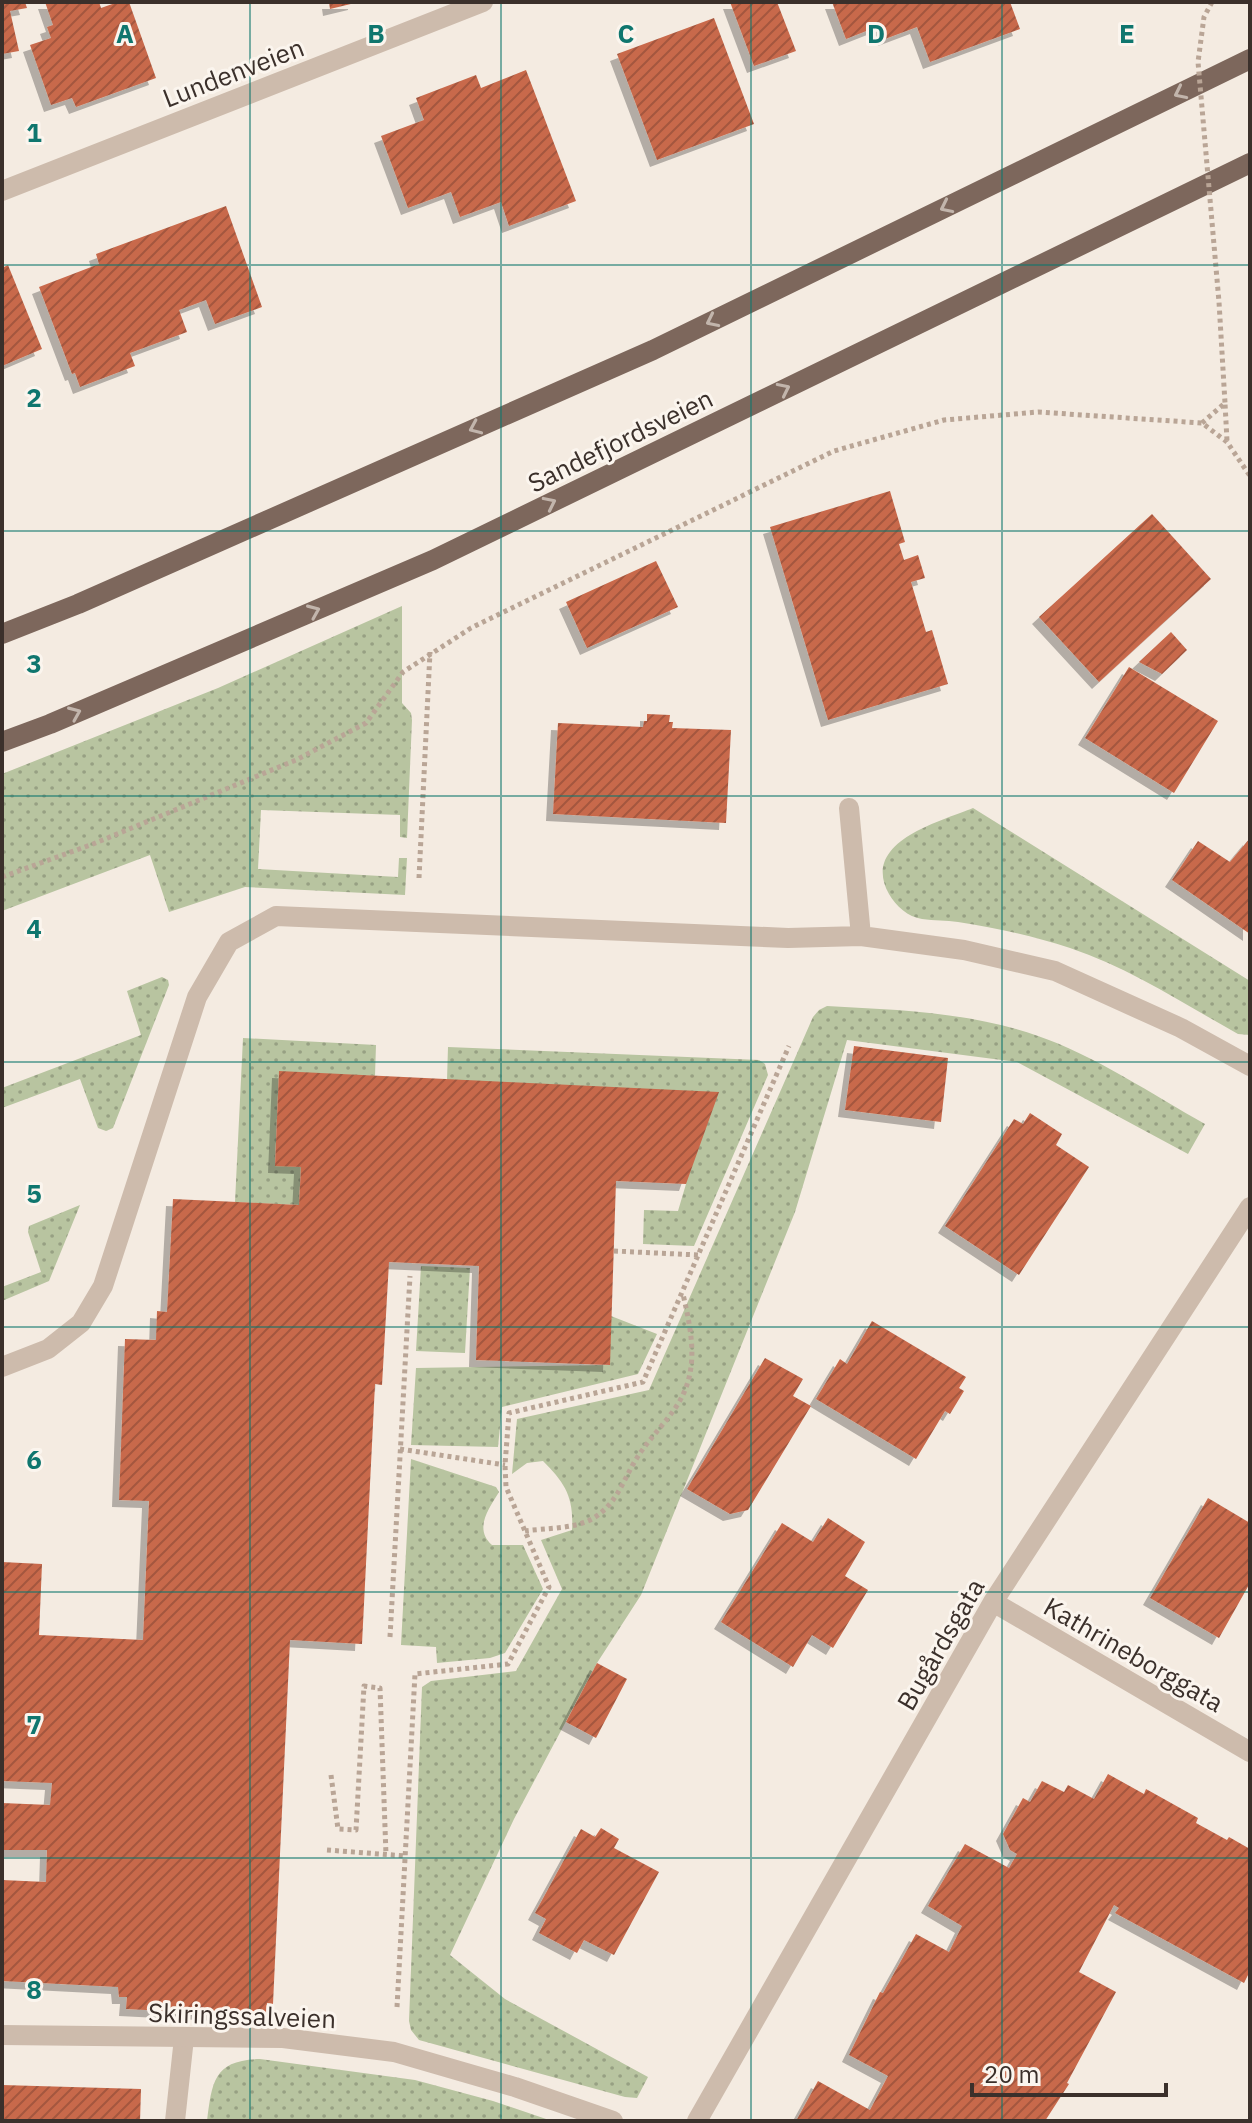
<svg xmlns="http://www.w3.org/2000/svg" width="1252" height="2123" viewBox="0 0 1252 2123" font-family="'IBM Plex Sans',sans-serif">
	<defs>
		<pattern id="grass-dots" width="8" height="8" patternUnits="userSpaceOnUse" patternTransform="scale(2)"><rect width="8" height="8" fill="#b8c4a0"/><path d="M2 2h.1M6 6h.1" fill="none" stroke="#97a083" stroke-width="1.8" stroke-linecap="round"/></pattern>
		<pattern id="building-hatch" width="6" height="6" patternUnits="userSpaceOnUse" patternTransform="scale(2)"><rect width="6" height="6" fill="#c8694b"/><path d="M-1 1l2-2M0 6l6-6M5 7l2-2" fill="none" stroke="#a4573f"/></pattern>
		<filter id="shadow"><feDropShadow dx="-7" dy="7" stdDeviation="0" flood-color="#0004"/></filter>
	</defs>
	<rect width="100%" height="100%" fill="#f4ebe1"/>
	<!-- grass -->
	<path fill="url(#grass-dots)" d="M402,606v97l9,10 1,7 -5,118 -7,-1v-22l-139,-5 -3,59 140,8 1,-19h8l-2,37 -160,-8 -76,25 -19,-57 -148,56v-137l216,-86z
		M973,808l277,173v54l-12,-1c-54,-30 -108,-66 -168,-86 -36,-12 -73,-20 -112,-26 -12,-2 -24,-1 -36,-3 -14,-2 -26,-13 -33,-25 -29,-52 50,-72 84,-86z
		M162,977l6,3 1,5 -56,143 -7,3 -8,-3 -18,-49 -78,29v-20l139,-53 -14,-44z
		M827,1006c72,4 143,6 211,30 54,18 117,60 167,88l-17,30 -171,-92 -170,-22 -52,172 -154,383 -44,68 -83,156 -64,136 55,44 143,78 -11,21 -12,-1 -206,-57 -8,-10 -2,-9 13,-334 9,-6 85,-10 46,-82 -21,-49 31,-10c2,-33 -7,-47 -29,-69l-16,2 -15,11 5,-55 132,-29 164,-373 6,-7z
		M243,1038l133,7 -1,31 -96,-4 -4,93 26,2 -2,38 -64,-3z
		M448,1047l311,13 6,4 3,11 -74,171 -51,-2 1,-34 34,1 8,-27 -239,-104z
		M80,1205l-31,76 -47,20v-14l39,-15 -13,-40 1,-6z
		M421,1266l49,2 -5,85 -49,-2z
		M611,1316l46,18 -19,40 -136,33 -4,40 -87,-2 5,-77 193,-3z
		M411,1459l85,28 3,5c-11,18 -25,37 -7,53h31l20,44 -38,64 -15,5 -53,5 -1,-16 -35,-2z
		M260,2059l155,21 78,21 59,20h-345c5,-40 7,-61 53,-62z"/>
	<!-- building -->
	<path fill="url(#building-hatch)" filter="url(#shadow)" d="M2,2h23l2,6 -17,3 9,40 -17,3z
		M45,2h54l2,6 17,-6h11l27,76 -80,29 -4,-9 -21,7 -21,-60 21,-7 -4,-11 6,-2z
		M329,2h26v1l-25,6z
		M730,2h47l19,49 -42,15z
		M832,2h178l10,27 -90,33 -13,-35 -32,12 -6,-13 -33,13z
		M714,18l40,106 -97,36 -40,-106z
		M526,70l50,131 -67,25 -8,-24 -41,15 -9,-25 -43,16 -27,-72 43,-16 -8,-22 60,-23 5,13z
		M226,206l36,101 -47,17 -9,-24 -27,10 8,22 -57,21 5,13 -55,21 -5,-14 -3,1 -33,-87 60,-23 -3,-10z
		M8,265l34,84 -40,17v-98z
		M890,491l15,51 -6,2 5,16 14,-5 7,23 -14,4 15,50 6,-2 16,54 -120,36 -58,-193z
		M1152,514l59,65 -112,103 -60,-65z
		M656,561l22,46 -91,41 -21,-46z
		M1171,632l16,18 -25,24 -23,-12z
		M1129,667l89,54 -44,72 -89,-55z
		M647,714l23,1 -1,7h4l-1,6 59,2 -5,93 -173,-9 5,-91 85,4 1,-6h3z
		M1250,838v96l-78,-54 26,-39 32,21z
		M854,1046l94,12 -7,64 -96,-12z
		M279,1071l440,21 -33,92 -70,-3 -6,184 -134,-5 3,-94 -90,-4 -7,123 -7,-1 -13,260 -72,-4 -17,364 -6,-1 -1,13 -140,-7 1,-12h-8l-1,-10 -116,-6v-101l44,2 1,-32h-45v-47l48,2 2,-22 -50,-2v-219l40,2 -3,71 104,5 6,-139 -30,-1 6,-161 31,1 1,-29 10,1 6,-113 126,6 2,-38 -26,-1z
		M1030,1113l32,21 -6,11 33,22 -70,108 -74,-49 69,-107 9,5z
		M872,1321l94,56 -7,11 5,3 -14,23 -5,-3 -29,48 -100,-60 24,-40 7,5z
		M765,1358l38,21 -10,17 18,10 -63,104 -18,4 -43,-25z
		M1208,1498l42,25v60l-31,55 -69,-40z
		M828,1518l37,24 -20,34 23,14 -35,58 -21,-13 -19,32 -72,-45 61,-99 31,19z
		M597,1663l30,16 -31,59 -30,-16z
		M1108,1774l36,20 2,-5 52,29 -2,5 31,17 2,-3 21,12v122l-6,12 -129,-70 4,-5 -5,-3 -35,67 37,20 -49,91 2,1 -24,37h-249l22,-40 52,29 18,-34 -39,-21 31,-63 3,1 33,-59 33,18 13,-26 -34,-20 37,-62 44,24 8,-14 -7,-4 -7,-16 20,-36 7,4 12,-21 22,11 4,-7 26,14z
		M601,1828l18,11 -5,9 45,24 -45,83 -30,-15 -7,13 -38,-20 7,-14 -11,-6 46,-84 14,8z
		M2,2085l139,4 -1,32h-138z"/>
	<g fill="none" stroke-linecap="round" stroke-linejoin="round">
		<!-- path -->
		<path stroke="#b9a596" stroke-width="5" stroke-dasharray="4 4" stroke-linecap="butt" d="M1202,423l23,-20 2,38
			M2,877l91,-33 203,-84 70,-37 37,-51 68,-44 363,-177 110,-31 94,-8 164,11 25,19 23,34
			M419,878l11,-226
			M614,1251l85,4
			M400,1449l105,16
			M525,1531c20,-3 49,-2 67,-12 24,-14 30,-36 43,-58 12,-20 28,-35 41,-54 24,-36 16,-73 7,-113
			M390,1637l20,-361
			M331,1775l7,54 18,1 8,-144 16,2 6,167
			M327,1850l79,6
			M397,2007l18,-333 93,-10 41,-77 -43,-100 -1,-22 4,-52 134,-31 146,-336"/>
		<!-- service -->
		<path stroke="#cdbbac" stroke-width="20" d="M175,2121l9,-83"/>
		<!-- minor -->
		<path stroke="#cdbbac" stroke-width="20" d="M2,191l481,-189
			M849,808l12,128
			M2,1367l46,-18 33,-26 22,-37 94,-289 32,-55 47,-26 512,22 73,-2 103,14 91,21 126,57 69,38
			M993,1602l257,150
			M2,2035l281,3 111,14 121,35 98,34
			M697,2121l296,-519 257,-395"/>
		<!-- primary -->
		<path stroke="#7d675c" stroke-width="20" d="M2,634l76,-30 575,-254 597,-291
			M2,742l48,-18 383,-164 817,-397"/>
		<!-- path-bridge -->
		<path stroke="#b9a596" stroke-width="5" stroke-dasharray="4 4" stroke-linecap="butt" d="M1212,2l-8,15 -6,45 21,240 6,101"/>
	</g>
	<!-- one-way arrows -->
	<defs><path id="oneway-chevron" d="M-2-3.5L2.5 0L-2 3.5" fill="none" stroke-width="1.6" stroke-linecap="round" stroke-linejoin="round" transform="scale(2)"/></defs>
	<g stroke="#c2b5ac">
		<use href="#oneway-chevron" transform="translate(1180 93) rotate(154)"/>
		<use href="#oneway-chevron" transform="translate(946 207) rotate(154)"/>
		<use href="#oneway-chevron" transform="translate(712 321) rotate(154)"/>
		<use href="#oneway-chevron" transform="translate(784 389) rotate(-26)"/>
		<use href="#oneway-chevron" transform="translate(475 428) rotate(156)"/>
		<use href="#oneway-chevron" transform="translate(550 503) rotate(-26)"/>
		<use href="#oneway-chevron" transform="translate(314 611) rotate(-23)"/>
		<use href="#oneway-chevron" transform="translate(75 713) rotate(-23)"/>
	</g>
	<!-- grid -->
	<path fill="none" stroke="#0f766e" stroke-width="2" stroke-opacity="0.55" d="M250,2v2119M501,2v2119M751,2v2119M1002,2v2119M2,265h1248M2,531h1248M2,796h1248M2,1062h1248M2,1327h1248M2,1592h1248M2,1858h1248"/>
	<g text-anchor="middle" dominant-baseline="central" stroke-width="6" stroke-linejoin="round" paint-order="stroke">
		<!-- street labels -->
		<g font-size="26" fill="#3b302b" stroke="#fbf5ee">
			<text transform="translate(233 72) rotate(-21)">Lundenveien</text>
			<text transform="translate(620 440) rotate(-26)">Sandefjordsveien</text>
			<text transform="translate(940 1644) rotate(-60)">Bugårdsgata</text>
			<text transform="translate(1134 1654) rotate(30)">Kathrineborggata</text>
			<text transform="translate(242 2015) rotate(2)">Skiringssalveien</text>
		</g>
	</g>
	<g font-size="26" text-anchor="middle" font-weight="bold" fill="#0f766e" stroke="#fbf5ee" stroke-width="6" stroke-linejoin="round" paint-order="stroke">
		<text x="125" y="43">A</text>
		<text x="376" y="43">B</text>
		<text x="626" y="43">C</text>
		<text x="876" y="43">D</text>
		<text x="1127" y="43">E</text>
		<text x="34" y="142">1</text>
		<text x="34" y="407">2</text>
		<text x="34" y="673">3</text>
		<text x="34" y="938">4</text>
		<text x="34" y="1203">5</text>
		<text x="34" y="1469">6</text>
		<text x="34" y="1734">7</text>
		<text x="34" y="1999">8</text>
	</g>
	<!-- border -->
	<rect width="1252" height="2123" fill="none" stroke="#3b302b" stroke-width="8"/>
	<!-- scale -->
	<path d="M972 2083v12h194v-12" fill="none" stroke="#3b302b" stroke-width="4"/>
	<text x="984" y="2083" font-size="24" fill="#3b302b" stroke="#fbf5ee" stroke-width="6" paint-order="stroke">20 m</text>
</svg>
